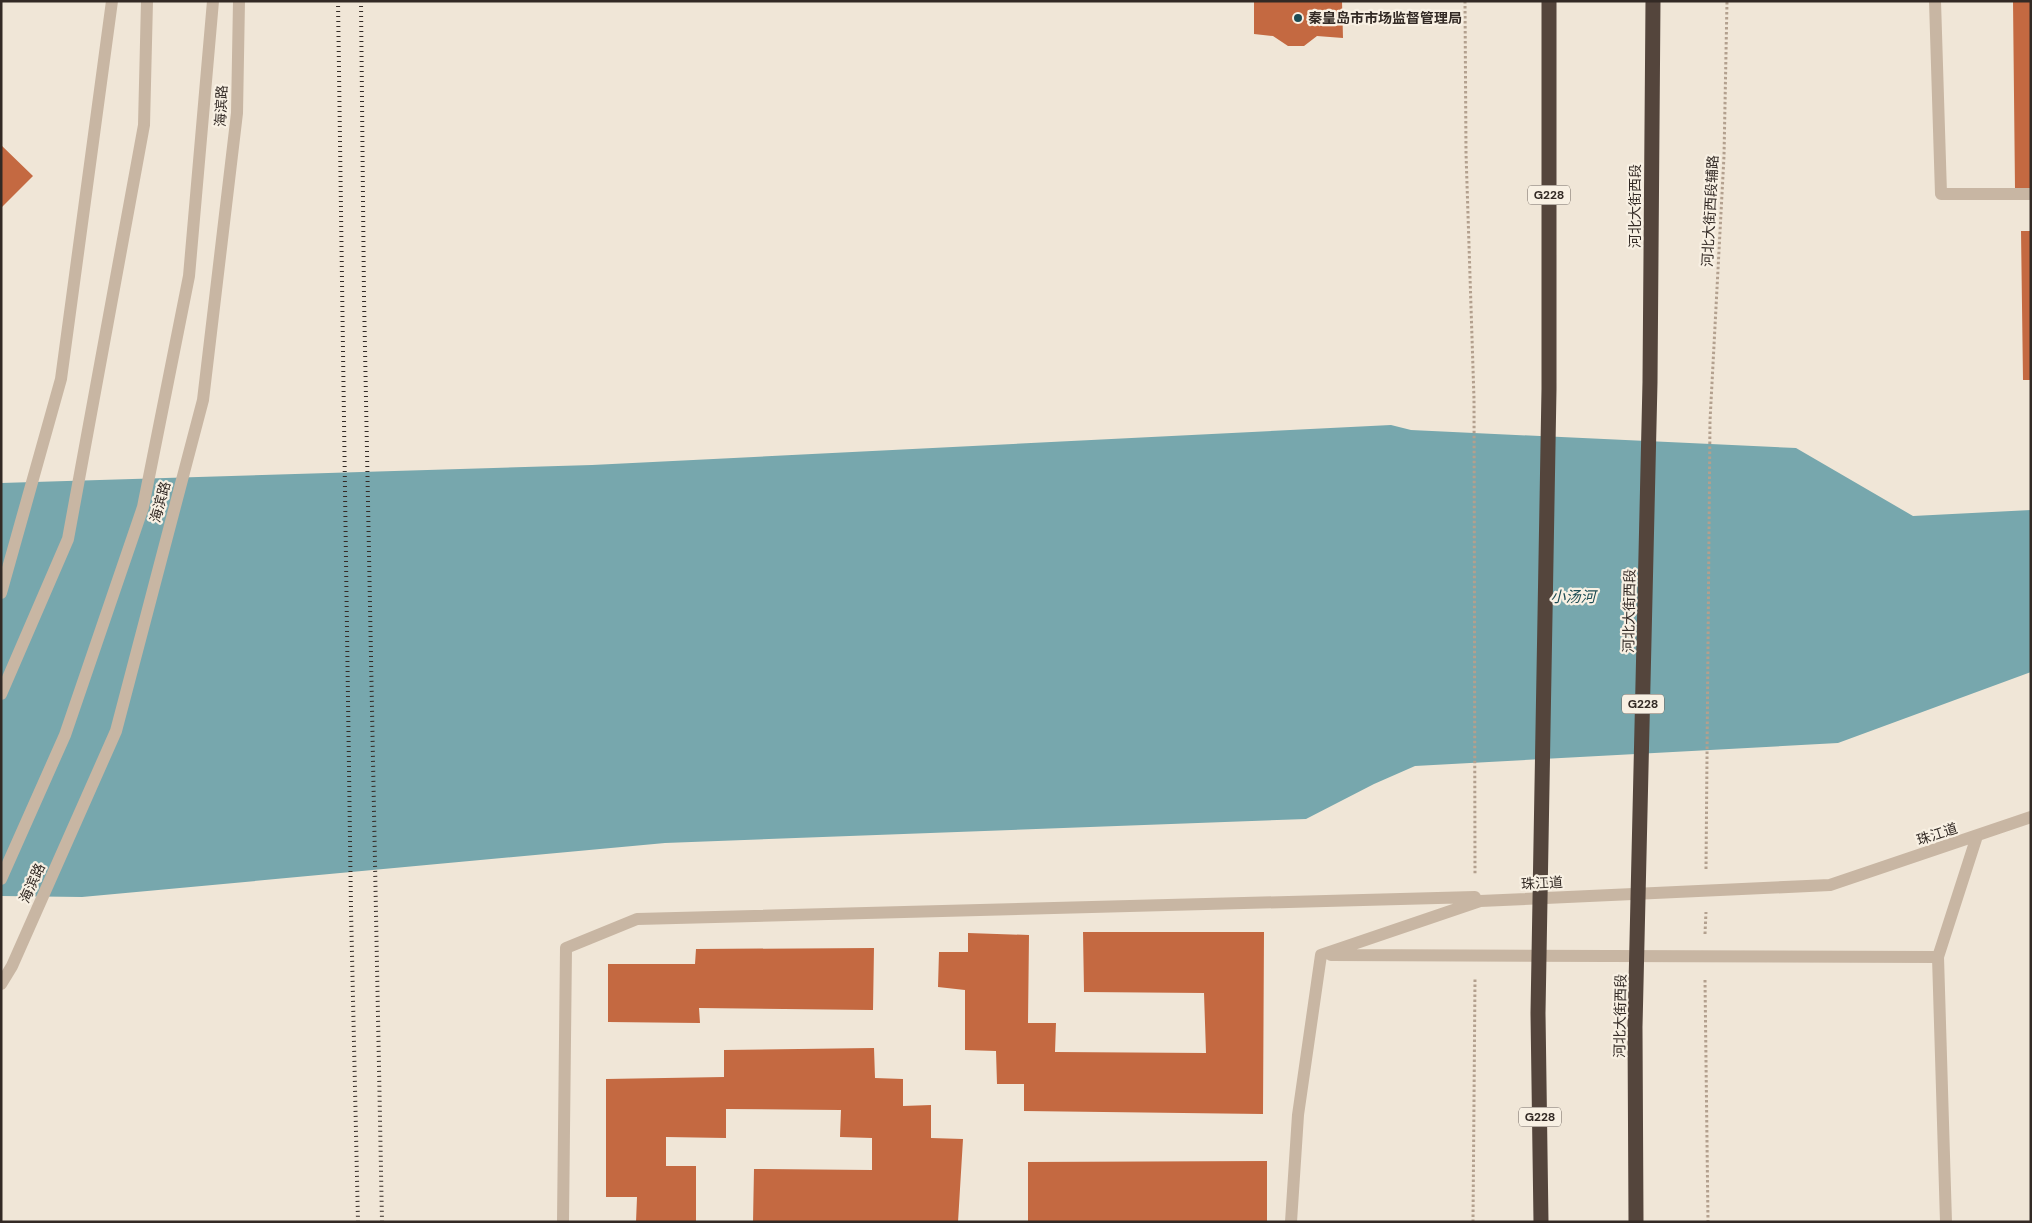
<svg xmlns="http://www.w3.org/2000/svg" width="2032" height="1223" viewBox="0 0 2032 1223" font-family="'DM Sans','Noto Sans SC',sans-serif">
	<rect width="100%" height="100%" fill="#f0e6d7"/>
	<!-- water -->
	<path fill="#77a7ad" d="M1391,425l20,5 385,18 117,68 118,-6v162l-193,71 -423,23 -41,18 -68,35 -641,24 -583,54 -81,-1v-413l591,-18z"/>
	<!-- building -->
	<path fill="#c46941" d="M1254,1h88l1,37 -26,-2 -13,10h-16l-15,-10 -19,-2z
		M2013,1h18v187l-16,1z
		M1,145l32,31 -32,32z
		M2021,231h10v149h-8z
		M1083,932h181l-1,182 -239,-3v-27h-27l-1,-33 -31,-1v-60l-27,-3 1,-35h29v-19l61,2 -1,88h28l-1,29 151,1 -2,-60 -120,-1z
		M874,948l-1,62 -174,-2 1,15 -92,-1v-58h87l1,-15z
		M874,1048l1,30 28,1v27l28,-1v33l32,1 -5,83h-205l1,-53 118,1v-32l-32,-1 1,-27 -115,-1v29l-60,-1v29h30v56h-60l1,-25h-31v-118l118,-2v-27z
		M1267,1161v61l-239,-1v-59z"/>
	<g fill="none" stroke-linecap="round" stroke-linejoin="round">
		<!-- path -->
		<path stroke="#b3a08e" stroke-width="3" stroke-dasharray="2.5 2.5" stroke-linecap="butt" d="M1465,1l1,152 8,246 1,476
			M1706,869l4,-448 14,-265 3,-155
			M1705,934l1,-22
			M1705,980l3,242
			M1473,1222l2,-243"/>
		<!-- minor -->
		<path stroke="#c8b6a3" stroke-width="12" d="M1935,1l6,193h90
			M1,593l60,-214 51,-378
			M1,694l67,-155 76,-414 3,-124
			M1,879l64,-144 78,-228 46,-231 24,-275
			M1331,955l607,2
			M1,984l11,-18 104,-235 87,-331 34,-287 2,-112
			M563,1222l3,-274 71,-29 838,-22
			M1291,1222l7,-107 23,-160 159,-54 350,-16 201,-68
			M1946,1222l-8,-265 39,-121"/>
		<!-- highway -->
		<path stroke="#54453c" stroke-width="15" d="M1541,1222l-3,-209 11,-624v-388
			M1636,1222l-1,-195 15,-645 3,-381"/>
		<!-- rail -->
		<path stroke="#332a25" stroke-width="4" stroke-dasharray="1 4" stroke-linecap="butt" d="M338,1l13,908 7,313
			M361,1l3,296 18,925"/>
	</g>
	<!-- markers -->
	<circle fill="#1c4c54" stroke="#f8f0e3" stroke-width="2" cx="1298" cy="18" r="5"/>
	<g text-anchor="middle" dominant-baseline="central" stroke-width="4.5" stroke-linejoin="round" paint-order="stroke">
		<!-- shield labels -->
		<g fill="#f8f0e3" stroke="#6e655e" stroke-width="1">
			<rect x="1528" y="185.5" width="42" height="19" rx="4"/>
			<rect x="1622" y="694.5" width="42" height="19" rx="4"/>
			<rect x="1519" y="1107.5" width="42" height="19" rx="4"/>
		</g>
		<g font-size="12" font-weight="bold" fill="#332a25">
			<text x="1549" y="195">G228</text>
			<text x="1643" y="704">G228</text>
			<text x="1540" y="1117">G228</text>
		</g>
		<!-- poi labels -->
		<g font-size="14" font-weight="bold" fill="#332a25" stroke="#f8f0e3" text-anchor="start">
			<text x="1308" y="18">秦皇岛市市场监督管理局</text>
		</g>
		<!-- street labels -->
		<g font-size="14" fill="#332a25" stroke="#f8f0e3">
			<text transform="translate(221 106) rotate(-87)">海滨路</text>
			<text transform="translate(1635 206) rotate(-90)">河北大街西段</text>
			<text transform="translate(1710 211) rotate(-87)">河北大街西段辅路</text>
			<text transform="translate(160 502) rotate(-75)">海滨路</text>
			<text transform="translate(1629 611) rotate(-89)">河北大街西段</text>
			<text transform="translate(1937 834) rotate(-18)">珠江道</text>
			<text transform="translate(32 883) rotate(-66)">海滨路</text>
			<text transform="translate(1542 883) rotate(-3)">珠江道</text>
			<text transform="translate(1620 1016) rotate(-89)">河北大街西段</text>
		</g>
		<!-- water labels -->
		<g font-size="15" font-style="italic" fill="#1c4c54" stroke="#f8f0e3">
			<text x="1573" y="597">小汤河</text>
		</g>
	</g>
	<!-- border -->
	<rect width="2032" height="1223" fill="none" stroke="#332a25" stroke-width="5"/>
</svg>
